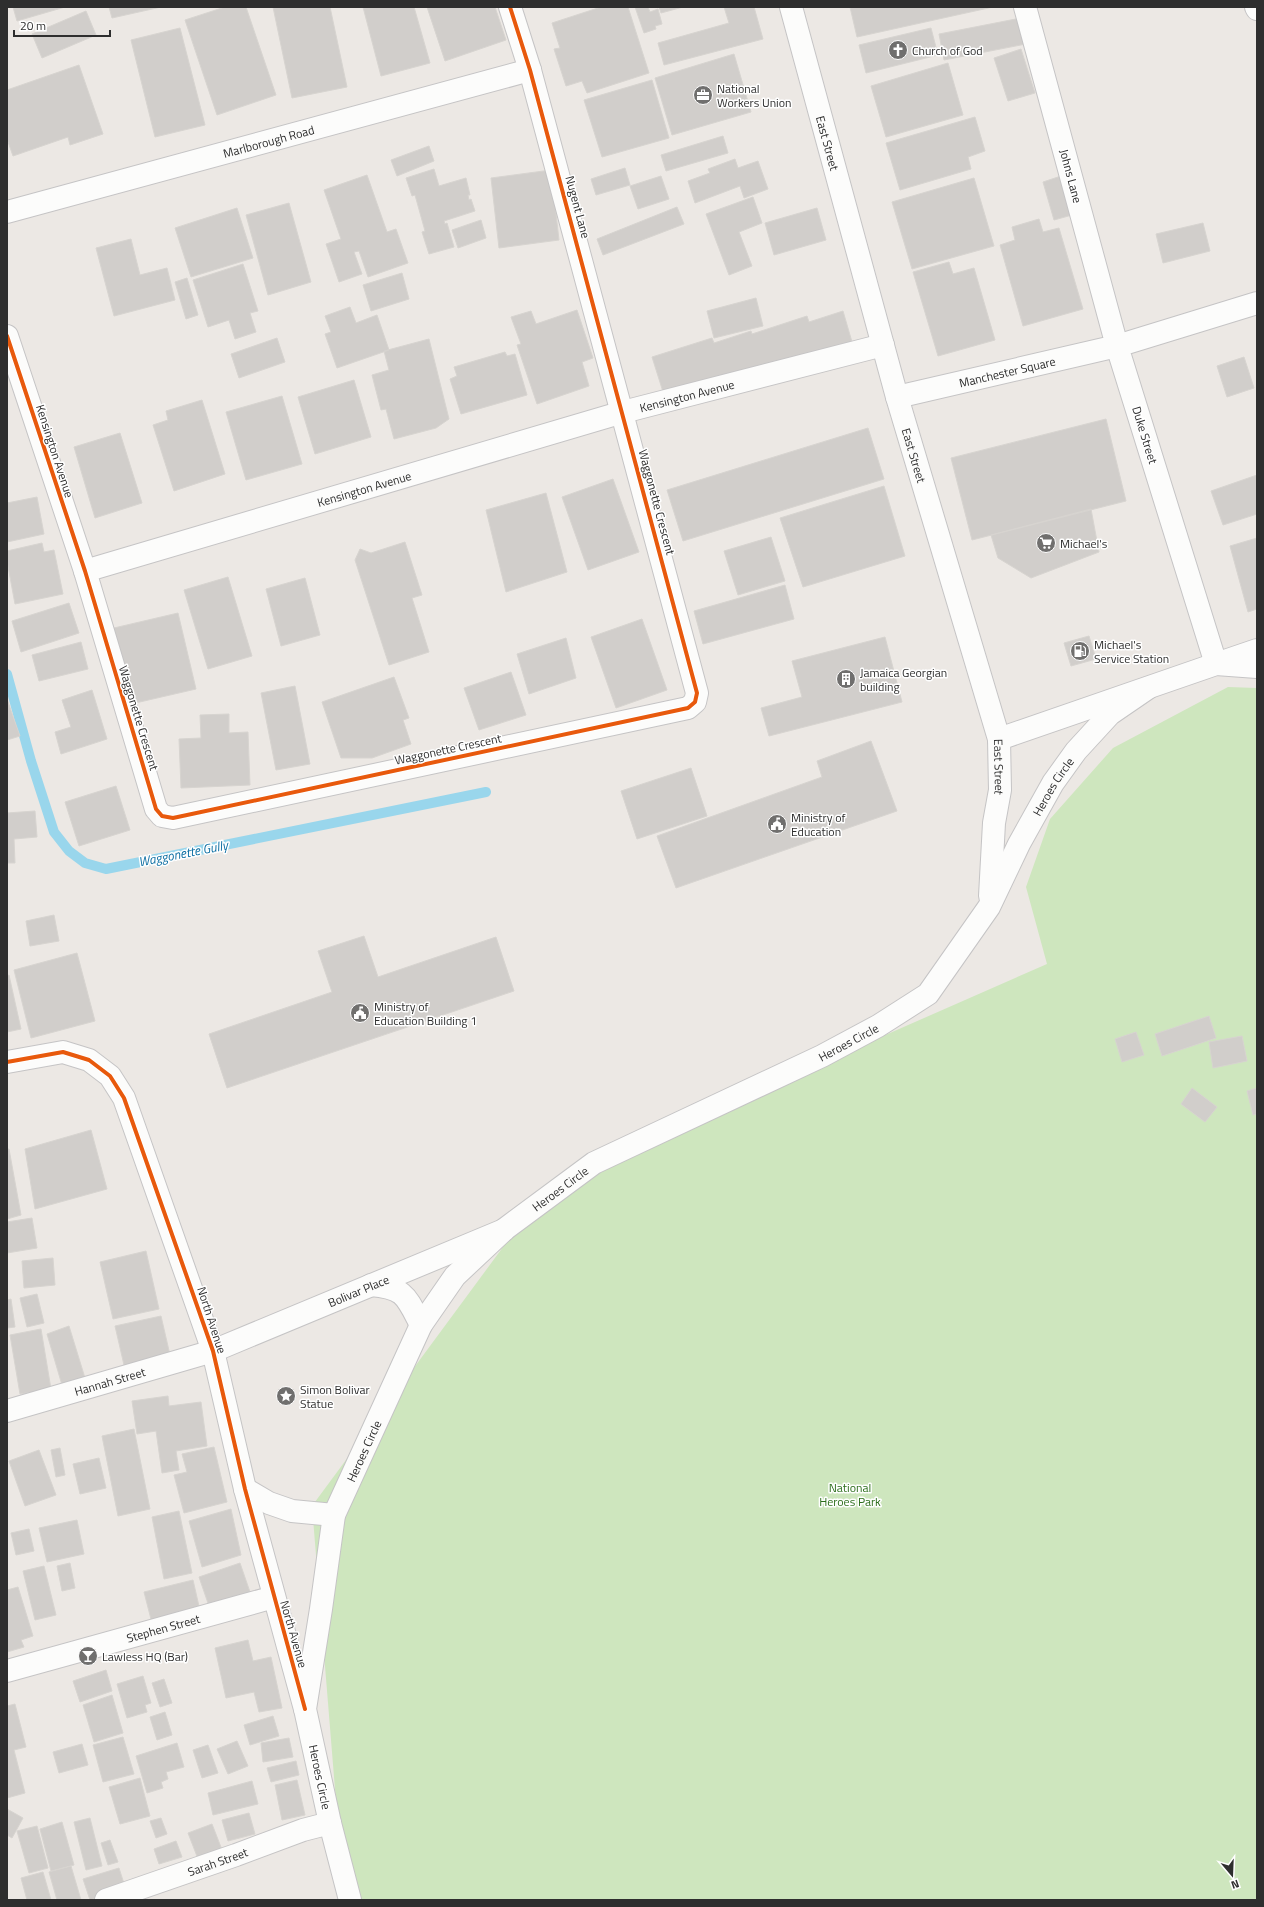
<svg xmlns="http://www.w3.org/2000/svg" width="1264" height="1907" viewBox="0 0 1264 1907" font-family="'Titillium Web',sans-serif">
	<rect width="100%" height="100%" fill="#ece8e4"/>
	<!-- green -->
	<path fill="#cee6be" d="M1228,687l29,1v1212h-902l-17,-74 -26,-320 194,-263 63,-53 82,-52 396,-174 -21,-77 24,-68 63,-71z"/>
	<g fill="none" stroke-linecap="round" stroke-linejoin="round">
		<!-- stream -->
		<path stroke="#99d6ec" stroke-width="10" d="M7,674l24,87 23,71 15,19 16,12 21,6 380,-77"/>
	</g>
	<!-- building -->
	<path fill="#d1cecb" stroke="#d7d4d0" d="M13,7h52l-48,14z
		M109,7h52l-49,11z
		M225,7h21l30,88 -59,20 -32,-95z
		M273,7h57l17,80 -55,11z
		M363,7h51l16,56 -49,13z
		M427,7h68l11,33 -61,21z
		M601,7h27l21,66 -62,20 -5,-12 -16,5 -12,-37 6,-1 -8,-25z
		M635,7h13l2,5 8,-3 4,15 -7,2 1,3 -12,4z
		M659,7h24l-22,6z
		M724,7h30l9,32 -99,26 -6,-22 71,-20z
		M850,7h143l-136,30z
		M86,11l10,24 -54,23 -10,-24z
		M1021,18l5,26 -82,16 -5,-26z
		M180,28l25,97 -50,12 -24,-97z
		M931,28l7,27 -72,18 -7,-28z
		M1021,49l14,44 -27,8 -14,-43z
		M734,54l17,58 -79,23 -17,-57z
		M948,63l15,52 -77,22 -15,-51z
		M79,65l24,69 -33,11 -2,-8 -55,19 -6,-17v-49z
		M652,80l17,58 -67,19 -18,-57z
		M975,117l10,34 -17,6 3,12 -71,21 -14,-47z
		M723,136l5,17 -62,18 -5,-16z
		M429,146l5,15 -37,15 -6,-16z
		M735,159l3,9 20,-7 10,28 -24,9 -4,-12 -45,17 -7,-22 22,-8 -2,-4z
		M625,168l5,17 -34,10 -5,-16z
		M434,169l5,17 27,-8 4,17h-2l1,5 2,-1 4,12 -31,10 1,3 2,-1 7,24 -25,7 -7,-22 3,-1 -10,-36 -3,1 -6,-18z
		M551,170l8,70 -60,8 -8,-70z
		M367,175l20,57 9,-3 12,34 -40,14 -9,-26 -5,1 8,22 -23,8 -13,-38 15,-5 -17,-49z
		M661,176l8,23 -31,10 -8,-23z
		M1061,176l11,39 -18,5 -11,-38z
		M974,178l20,68 -82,23 -20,-67z
		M753,197l9,26 -23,9 13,34 -23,9 -23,-61z
		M289,203l22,79 -43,13 -22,-80z
		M677,207l7,17 -81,31 -6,-16z
		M237,208l16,50 -62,19 -16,-49z
		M817,208l9,32 -52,15 -9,-32z
		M1039,219l4,13 16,-4 24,81 -60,17 -23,-81 15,-5 -3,-13z
		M481,220l5,18 -28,10 -6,-18z
		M1203,223l7,28 -47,12 -7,-29z
		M131,239l9,36 27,-7 8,32 -61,16 -18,-68z
		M949,262l4,12 21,-6 21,72 -57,16 -25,-84z
		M243,264l15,47 -8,2 6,19 -21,7 -6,-19 -21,7 -15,-47z
		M402,273l7,26 -38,12 -8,-26z
		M187,278l11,37 -12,4 -11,-37z
		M756,298l7,28 -49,12 -7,-27z
		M350,307l6,16 21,-8 12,35 -52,18 -12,-34 6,-2 -6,-16z
		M577,310l16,48 -11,4 7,24 -52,18 -20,-59 4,-1 -10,-27 20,-6 5,13z
		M843,311l9,31 -87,29 -2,-7 -99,31 -12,-38 60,-19 2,5 37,-12 1,3 55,-18 2,6z
		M277,338l8,24 -46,16 -8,-24z
		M429,339l20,80 -13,9 -42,11 -8,-30 -5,1 -9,-35 17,-5 -5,-19z
		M505,352l2,4 8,-2 12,41 -66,19 -11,-35 7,-3 -3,-9z
		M1244,357l10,31 -27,9 -10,-31z
		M354,380l17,57 -56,17 -17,-57z
		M282,396l20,68 -56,16 -20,-68z
		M202,400l23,74 -51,17 -21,-66 15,-5 -2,-9z
		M1106,419l20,82 -154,39 -21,-82z
		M868,428l16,51 -201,62 -16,-51z
		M120,433l22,70 -47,15 -21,-71z
		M1257,475v39l-34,11 -12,-34z
		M613,479l26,73 -51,18 -26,-73z
		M884,486l21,70 -102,31 -23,-69z
		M546,493l21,79 -61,20 -20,-82z
		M37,497l7,37 -37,8v-39z
		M1091,509l8,43 -68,26 -33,-20 -7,-23z
		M771,537l14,44 -47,14 -14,-44z
		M1257,538v71l-9,3 -18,-66z
		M405,542l17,53 -10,3 17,54 -40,13 -34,-105 5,-11 11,4z
		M42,543l2,9 10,-2 9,44 -48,10 -8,-43v-10z
		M228,577l24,79 -44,13 -24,-79z
		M305,578l15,57 -39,11 -15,-57z
		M785,585l9,34 -91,25 -9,-33z
		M69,603l10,30 -58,19 -9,-31z
		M178,613l18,76 -65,15 -17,-76z
		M642,619l25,71 -51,18 -25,-71z
		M1089,636l7,23 -25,7 -7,-23z
		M885,637l17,65 -133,34 -8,-28 41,-11 -10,-36z
		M566,638l10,40 -47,16 -12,-40z
		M81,642l7,27 -49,12 -7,-26z
		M511,672l15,43 -47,15 -15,-42z
		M394,677l15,41 -6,2 8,24 -39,14h-31l-19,-56z
		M295,686l15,78 -34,6 -15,-77z
		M92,690l15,49 -46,15 -6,-22 16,-5 -9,-27z
		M7,699l13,37 -13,4z
		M229,714v19l19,-1 2,53 -69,3 -2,-49 22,-1 -1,-23z
		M871,741l26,70 -221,77 -19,-52 165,-59 -5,-16z
		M691,768l16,48 -70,23 -16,-48z
		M116,786l14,44 -51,16 -14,-44z
		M35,811l2,26 -23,2 1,24h-8v-50z
		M54,915l5,26 -29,5 -4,-25z
		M364,936l14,41 118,-40 18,54 -287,97 -18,-54 123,-42 -14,-41z
		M77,953l18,68 -64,17 -17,-68z
		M9,975l12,54 -14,3v-56z
		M1209,1016l7,22 -54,18 -7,-22z
		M1136,1032l8,23 -22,7 -7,-23z
		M1242,1036l5,25 -34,7 -4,-26z
		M1192,1088l25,19 -12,15 -24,-18z
		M1257,1088v26l-4,1 -6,-24z
		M91,1130l16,59 -72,20 -10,-60z
		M7,1149h2l12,66 -14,4z
		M32,1218l5,30 -30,5v-31z
		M146,1251l13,58 -46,10 -13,-57z
		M53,1258l2,27 -31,3 -2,-27z
		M37,1294l7,29 -17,4 -7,-29z
		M11,1299l4,28 -8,1v-28z
		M161,1316l9,39 -46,10 -9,-39z
		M69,1326l16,52 -23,7 -15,-51z
		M41,1329l10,60 -31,5 -10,-59z
		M168,1396l1,10 32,-4 6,44 -31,5 3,19 -17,3 -6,-42 -19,3 -5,-33z
		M134,1429l16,80 -32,7 -16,-80z
		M214,1447l13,55 -43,11 -10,-38 13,-3 -5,-18z
		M60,1448l5,27 -9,2 -5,-27z
		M39,1450l17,45 -31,11 -16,-45z
		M99,1458l7,30 -26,6 -7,-30z
		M231,1509l10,46 -39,12 -13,-46z
		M179,1511l13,62 -28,6 -12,-62z
		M77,1520l7,34 -37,8 -8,-34z
		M29,1529l5,22 -18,4 -5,-22z
		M70,1563l5,25 -13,3 -5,-25z
		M240,1563l11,32 -41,14 -11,-32z
		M44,1566l12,49 -21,5 -12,-49z
		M193,1580l8,35 -48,12 -9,-35z
		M18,1587l15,49 -12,4 3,7 -17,5v-62z
		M248,1640l5,21 18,-4 11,51 -23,4 -5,-20 -28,6 -11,-50z
		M106,1670l6,21 -32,11 -7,-21z
		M143,1676l8,27 -6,2 2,7 -20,6 -10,-34z
		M164,1679l8,24 -12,4 -8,-24z
		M112,1695l11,38 -29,9 -11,-37z
		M15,1704l11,43 -12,3 11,43 -18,5v-92z
		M165,1712l7,23 -15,5 -7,-23z
		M273,1716l6,20 -29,9 -6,-20z
		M123,1737l11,37 -31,8 -10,-37z
		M289,1738l4,19 -30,5 -2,-19z
		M237,1741l11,25 -20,8 -11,-25z
		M177,1743l7,24 -18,5 2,7 -7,3 2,6 -16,5 -11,-37z
		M82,1744l6,21 -29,8 -6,-21z
		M208,1745l10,28 -16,5 -9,-28z
		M296,1761l3,14 -28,7 -4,-14z
		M140,1778l10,38 -30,8 -11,-37z
		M297,1780l8,35 -23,5 -7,-35z
		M252,1781l6,23 -45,11 -5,-22z
		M7,1809l16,9 -11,20 -5,-3z
		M249,1813l6,21 -27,7 -6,-21z
		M90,1818l12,48 -16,4 -12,-48z
		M161,1818l6,16 -11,4 -6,-17z
		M62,1822l12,43 -23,6 -11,-42z
		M212,1824l12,31 -24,9 -12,-31z
		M37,1826l11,42 -19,5 -12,-42z
		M110,1840l8,22 -10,3 -7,-22z
		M176,1841l6,16 -23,7 -5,-15z
		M71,1866l10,34h-24l-8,-28z
		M119,1868l7,22 -36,10 -7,-21z
		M43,1872l8,28h-24l-6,-22z"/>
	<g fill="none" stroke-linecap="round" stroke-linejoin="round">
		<defs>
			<g id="minor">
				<path id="s1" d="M7,212l523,-142"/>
				<path d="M7,336l78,235 71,238 6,7 11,2 515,-110 7,-6 2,-9 -167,-623 -20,-63"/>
				<path id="s2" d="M897,397l220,-51 -92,-339"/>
				<path id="s3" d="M85,571l538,-159 260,-67"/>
				<path d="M1216,664l41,-14"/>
				<path d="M7,1062l56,-10 26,8 21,16 14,22 89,253 32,138 60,220"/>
				<path d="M371,1285c34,3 35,11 50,40"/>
				<path id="s4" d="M7,1411l206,-60 291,-121"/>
				<path d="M245,1489l24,14 23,8 42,4"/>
				<path id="s5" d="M7,1671l267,-74"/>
				<path id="s6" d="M106,1900l130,-45 67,-25 27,-7"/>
			</g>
			<g id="secondary">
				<path id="s7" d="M791,7l106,390 102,342 1,51 -6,33 -4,73"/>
				<path d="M1256,7l1,2"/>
				<path d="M1216,664l-99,-318 140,-43"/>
				<path d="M999,739l217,-75 41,3"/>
				<path id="s8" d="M350,1900l-20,-77 -25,-114 16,-100 13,-94 87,-190 34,-49 50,-47 89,-66 228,-107 56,-30 50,-32 61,-87 30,-63 34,-61 23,-32 34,-37 38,-26"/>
			</g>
		</defs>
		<!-- minor casing -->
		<use href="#minor" stroke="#c5c4c5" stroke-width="24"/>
		<!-- secondary casing -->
		<use href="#secondary" stroke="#c5c4c5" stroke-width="24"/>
		<!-- minor -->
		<use href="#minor" stroke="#fcfcfb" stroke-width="22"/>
		<!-- secondary -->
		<use href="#secondary" stroke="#fcfcfb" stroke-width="22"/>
		<defs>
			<path id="cycleway" d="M7,336l78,235 71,238 6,7 11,2 515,-110 7,-6 2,-9 -167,-623 -20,-63
				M7,1062l56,-10 26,8 21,16 14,22 89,253 32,138 60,220"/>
		</defs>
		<!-- cycleway casing -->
		<use href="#cycleway" stroke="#fff" stroke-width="6"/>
		<!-- cycleway -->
		<use href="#cycleway" stroke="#e8590c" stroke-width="4"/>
	</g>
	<!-- icons -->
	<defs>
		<symbol id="church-disc" viewBox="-11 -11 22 22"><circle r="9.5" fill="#706f6e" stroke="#fff"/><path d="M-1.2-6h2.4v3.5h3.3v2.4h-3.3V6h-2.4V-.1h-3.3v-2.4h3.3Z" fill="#fff"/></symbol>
		<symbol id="office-disc" viewBox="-11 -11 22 22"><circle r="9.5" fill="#706f6e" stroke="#fff"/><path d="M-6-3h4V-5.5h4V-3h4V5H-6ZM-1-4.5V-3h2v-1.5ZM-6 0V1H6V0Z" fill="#fff"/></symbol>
		<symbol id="supermarket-disc" viewBox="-11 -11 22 22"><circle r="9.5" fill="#706f6e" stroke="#fff"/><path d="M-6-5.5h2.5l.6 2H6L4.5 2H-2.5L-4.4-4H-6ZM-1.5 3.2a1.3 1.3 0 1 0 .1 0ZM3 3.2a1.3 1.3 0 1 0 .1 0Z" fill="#fff"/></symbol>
		<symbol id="fuel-disc" viewBox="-11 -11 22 22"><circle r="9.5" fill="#706f6e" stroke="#fff"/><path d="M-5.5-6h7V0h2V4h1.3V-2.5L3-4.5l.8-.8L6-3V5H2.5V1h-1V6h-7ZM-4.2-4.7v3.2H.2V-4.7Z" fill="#fff"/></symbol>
		<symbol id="building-disc" viewBox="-11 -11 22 22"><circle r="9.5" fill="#706f6e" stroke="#fff"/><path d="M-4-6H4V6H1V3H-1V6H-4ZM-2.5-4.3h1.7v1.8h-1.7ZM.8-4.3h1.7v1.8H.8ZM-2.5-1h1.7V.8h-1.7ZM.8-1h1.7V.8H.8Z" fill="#fff"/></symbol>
		<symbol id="civic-disc" viewBox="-11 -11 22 22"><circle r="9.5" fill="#706f6e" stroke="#fff"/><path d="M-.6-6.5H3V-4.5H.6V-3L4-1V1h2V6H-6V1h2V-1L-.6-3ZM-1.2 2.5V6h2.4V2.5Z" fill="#fff"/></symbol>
		<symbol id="sight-disc" viewBox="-11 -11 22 22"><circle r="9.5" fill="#706f6e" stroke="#fff"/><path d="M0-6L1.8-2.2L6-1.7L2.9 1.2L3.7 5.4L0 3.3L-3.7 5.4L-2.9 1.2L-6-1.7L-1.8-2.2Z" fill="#fff"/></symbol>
		<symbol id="bar-disc" viewBox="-11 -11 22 22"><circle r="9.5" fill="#706f6e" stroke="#fff"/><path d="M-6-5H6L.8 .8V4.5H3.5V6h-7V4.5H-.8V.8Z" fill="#fff"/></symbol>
	</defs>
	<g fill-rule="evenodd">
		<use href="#church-disc" x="887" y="39" width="22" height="22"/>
		<use href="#office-disc" x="692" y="84" width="22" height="22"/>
		<use href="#supermarket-disc" x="1035" y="532" width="22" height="22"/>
		<use href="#fuel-disc" x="1069" y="640" width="22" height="22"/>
		<use href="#building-disc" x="835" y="668" width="22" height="22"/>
		<use href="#civic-disc" x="766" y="813" width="22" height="22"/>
		<use href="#civic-disc" x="349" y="1002" width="22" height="22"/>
		<use href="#sight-disc" x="275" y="1385" width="22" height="22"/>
		<use href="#bar-disc" x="77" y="1645" width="22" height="22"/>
	</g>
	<g text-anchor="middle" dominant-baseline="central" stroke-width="3" stroke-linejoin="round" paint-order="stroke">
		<!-- poi labels -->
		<g font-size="12" fill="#2e2e2e" stroke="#fff" text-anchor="start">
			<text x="912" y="50">Church of God</text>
			<text x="717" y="88">National<tspan x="717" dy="14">Workers Union</tspan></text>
			<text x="1060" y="543">Michael's</text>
			<text x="1094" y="644">Michael's<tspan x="1094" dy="14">Service Station</tspan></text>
			<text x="860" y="672">Jamaica Georgian<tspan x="860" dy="14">building</tspan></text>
			<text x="791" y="817">Ministry of<tspan x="791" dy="14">Education</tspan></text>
			<text x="374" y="1006">Ministry of<tspan x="374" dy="14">Education Building 1</tspan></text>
			<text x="300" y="1389">Simon Bolivar<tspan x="300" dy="14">Statue</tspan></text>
			<text x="102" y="1656">Lawless HQ (Bar)</text>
		</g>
		<!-- street labels -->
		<g font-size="12" fill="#2e2e2e" stroke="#fff">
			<text stroke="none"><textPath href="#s1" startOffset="271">Marlborough Road</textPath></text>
			<text stroke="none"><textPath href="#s7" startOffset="141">East Street</textPath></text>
			<text transform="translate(1071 176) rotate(75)">Johns Lane</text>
			<text transform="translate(578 207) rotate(75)">Nugent Lane</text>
			<text stroke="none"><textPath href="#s2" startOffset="113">Manchester Square</textPath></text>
			<text stroke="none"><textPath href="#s3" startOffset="627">Kensington Avenue</textPath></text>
			<text transform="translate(1145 435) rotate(73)">Duke Street</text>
			<text transform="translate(55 451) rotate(72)">Kensington Avenue</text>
			<text stroke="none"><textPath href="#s7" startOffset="465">East Street</textPath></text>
			<text stroke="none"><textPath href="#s3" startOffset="291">Kensington Avenue</textPath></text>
			<text transform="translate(657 502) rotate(75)">Waggonette Crescent</text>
			<text transform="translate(139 718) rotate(73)">Waggonette Crescent</text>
			<text transform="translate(448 749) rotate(-12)">Waggonette Crescent</text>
			<text stroke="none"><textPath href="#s7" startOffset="789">East Street</textPath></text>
			<text stroke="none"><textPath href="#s8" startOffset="1458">Heroes Circle</textPath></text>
			<text stroke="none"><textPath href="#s8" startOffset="1122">Heroes Circle</textPath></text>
			<text stroke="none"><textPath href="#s8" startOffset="798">Heroes Circle</textPath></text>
			<text stroke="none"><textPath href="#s4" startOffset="372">Bolivar Place</textPath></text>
			<text transform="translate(212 1320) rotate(72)">North Avenue</text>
			<text stroke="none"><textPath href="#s4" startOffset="107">Hannah Street</textPath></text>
			<text stroke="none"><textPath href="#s8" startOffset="463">Heroes Circle</textPath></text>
			<text stroke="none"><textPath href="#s5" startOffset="162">Stephen Street</textPath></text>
			<text transform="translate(294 1634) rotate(74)">North Avenue</text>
			<text transform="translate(320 1777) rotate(78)">Heroes Circle</text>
			<text stroke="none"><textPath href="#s6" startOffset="118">Sarah Street</textPath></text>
		</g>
		<!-- park labels -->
		<g font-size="12" fill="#2c6e1b" stroke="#fff">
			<text x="850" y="1487">National<tspan x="850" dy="14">Heroes Park</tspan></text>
		</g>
		<!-- water labels -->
		<g font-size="13" font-style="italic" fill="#0d6fa3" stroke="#fff">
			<text transform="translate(183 853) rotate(-11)">Waggonette Gully</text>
		</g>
	</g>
	<!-- border -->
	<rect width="1264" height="1907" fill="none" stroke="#2e2e2e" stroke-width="16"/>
	<!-- north arrow -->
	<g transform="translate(1232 1875) rotate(161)" stroke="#ffffff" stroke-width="3" paint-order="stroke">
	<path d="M0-3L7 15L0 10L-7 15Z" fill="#2e2e2e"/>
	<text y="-6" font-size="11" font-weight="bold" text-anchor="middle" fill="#2e2e2e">N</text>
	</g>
	<!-- scale -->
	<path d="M14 30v6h96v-6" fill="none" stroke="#2e2e2e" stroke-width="2"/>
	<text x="20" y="30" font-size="12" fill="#2e2e2e" stroke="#ffffff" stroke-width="3" paint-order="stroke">20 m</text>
</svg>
